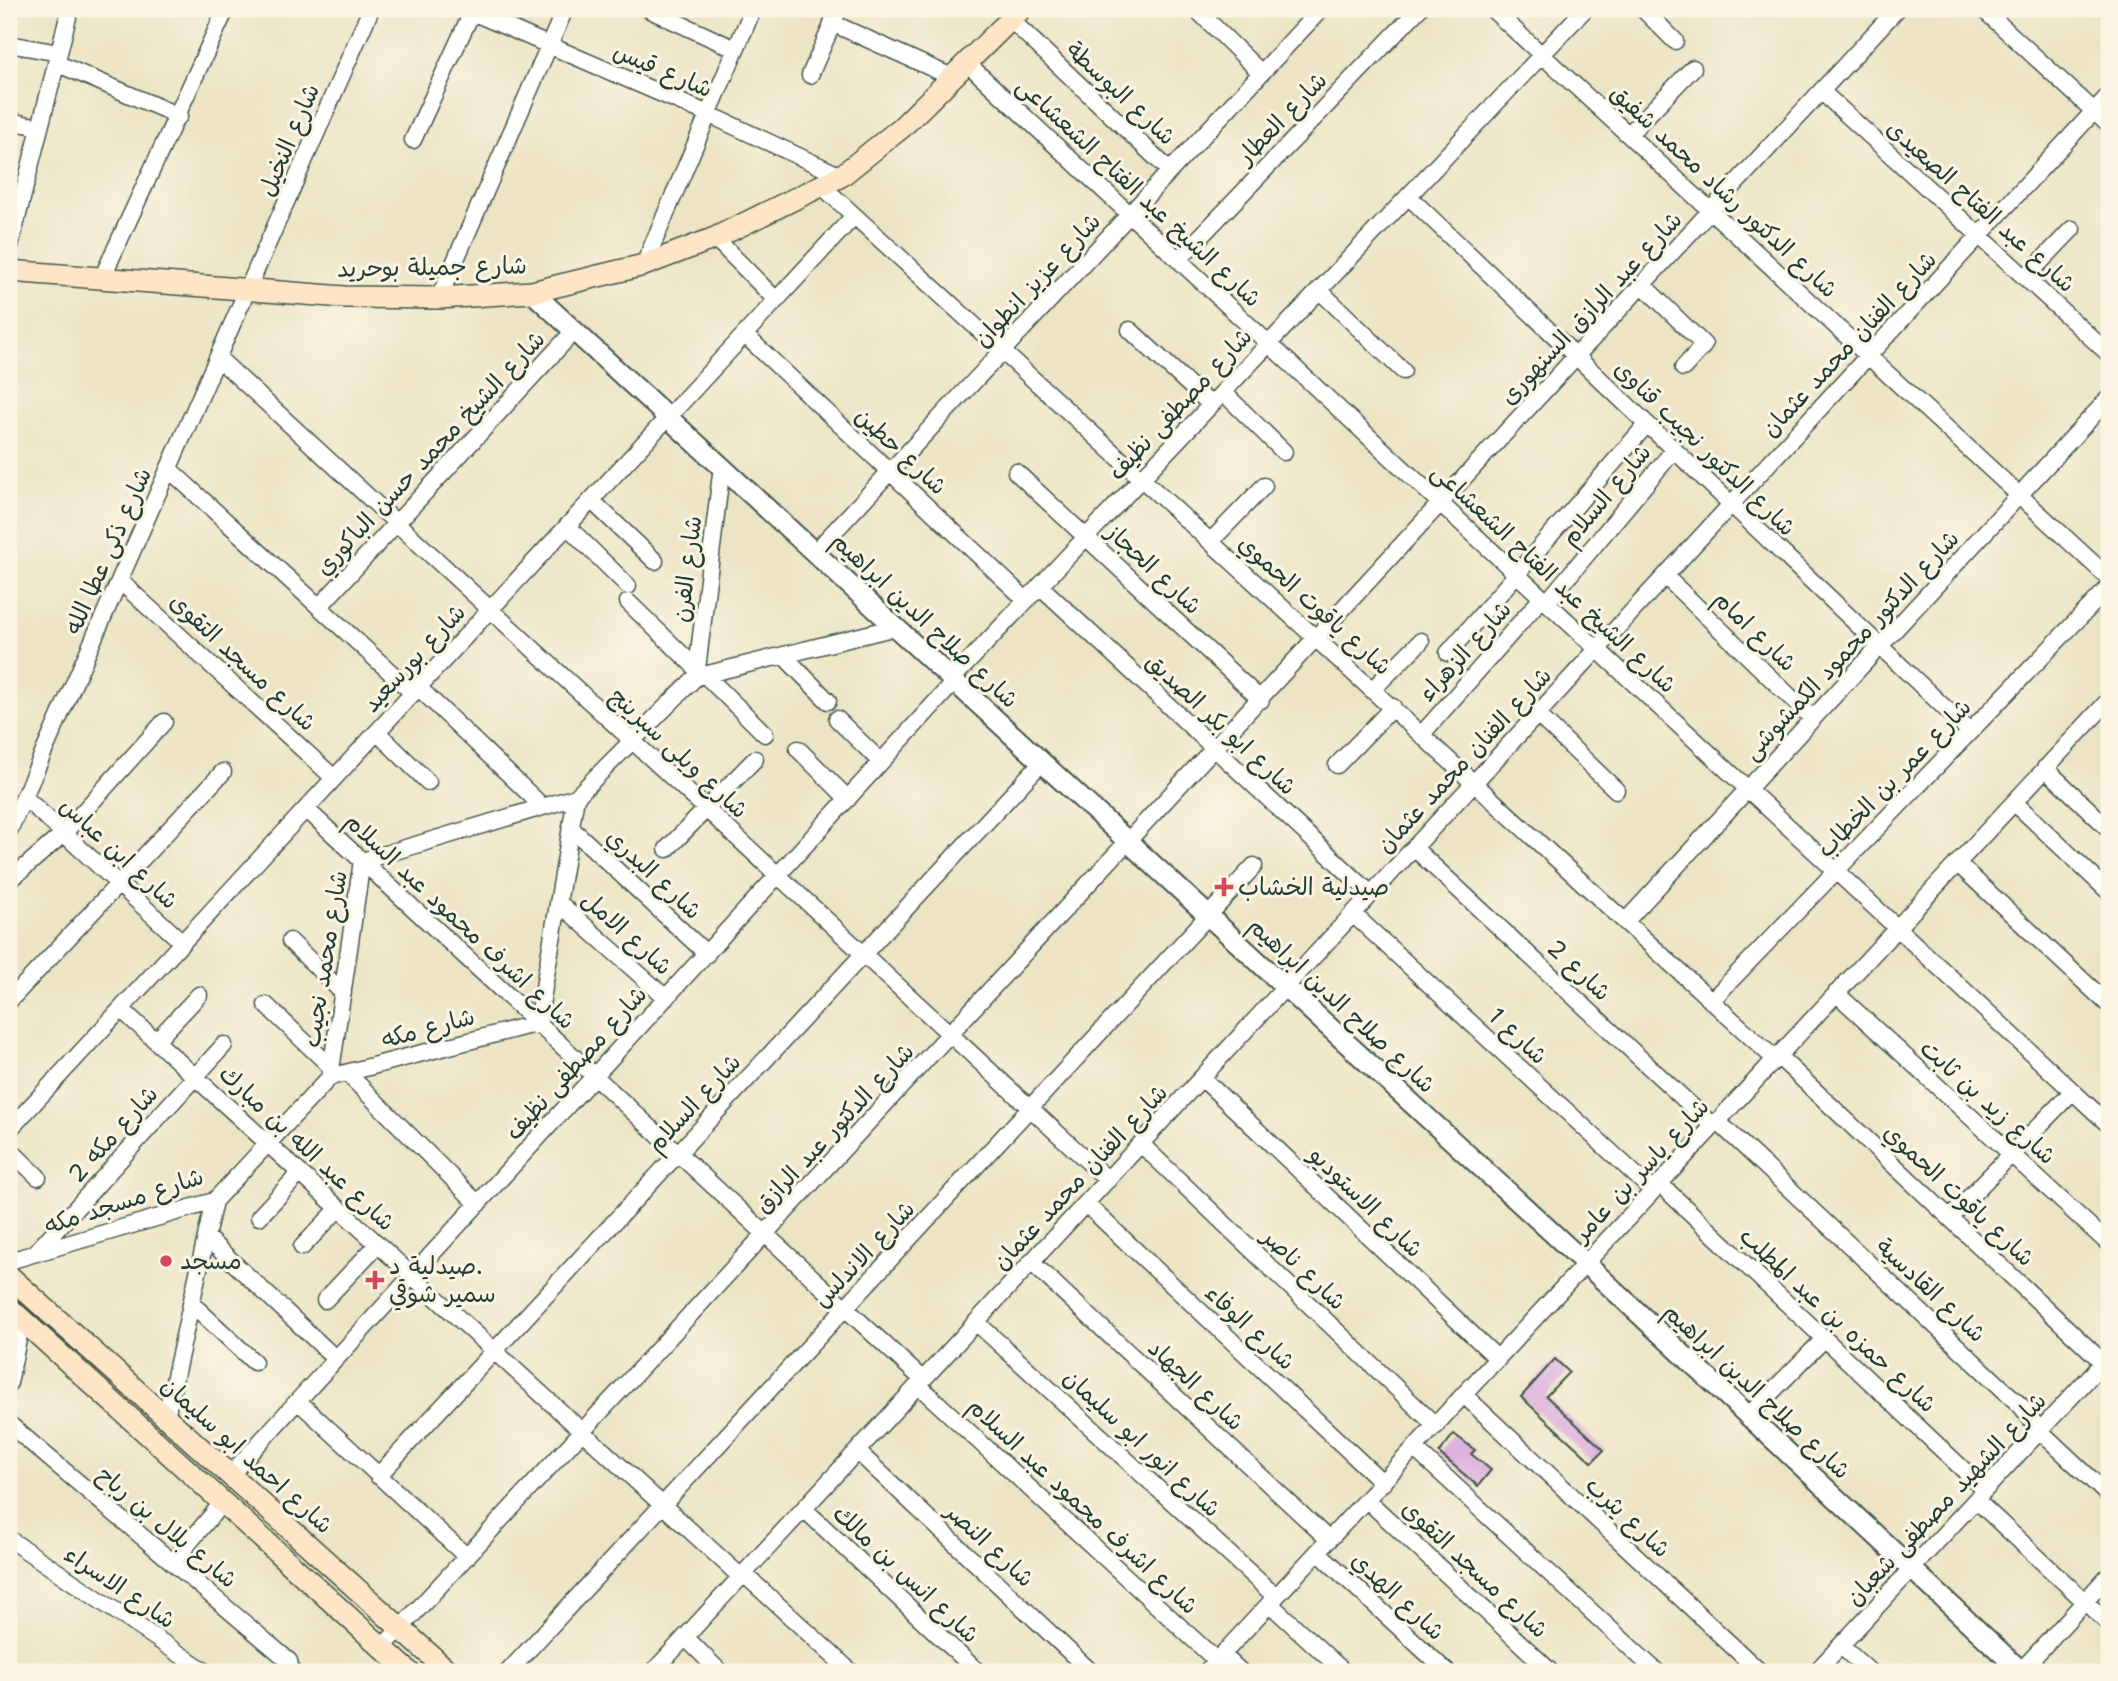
<svg xmlns="http://www.w3.org/2000/svg" width="2118" height="1681" viewBox="0 0 2118 1681" font-family="'Shantell Sans','Playpen Sans Arabic',sans-serif">
	<rect width="100%" height="100%" fill="#fcf5e5"/>
	<filter id="ink" filterUnits="userSpaceOnUse"><feTurbulence type="fractalNoise" baseFrequency=".0143" numOctaves="2"/><feDisplacementMap in="SourceGraphic" scale="14" xChannelSelector="R" yChannelSelector="G"/><feConvolveMatrix kernelMatrix="1 2 1 2 8 2 1 2 1" color-interpolation-filters="sRGB"/></filter>
	<filter id="wash" filterUnits="userSpaceOnUse"><feTurbulence type="fractalNoise" baseFrequency=".00686" numOctaves="4" result="noise"/><feDisplacementMap in="SourceGraphic" scale="28" xChannelSelector="R" yChannelSelector="G"/><feGaussianBlur stdDeviation="1.57" result="paint"/><feColorMatrix in="noise" values="0 0 0 0 0 0 0 0 0 0 0 0 0 0 0 0 0 1.4 0 .05"/><feComposite in="paint" operator="in"/></filter>
	<g filter="url(#wash)">
		<rect width="100%" height="100%" fill="#ece4c4"/>
		<g id="blocks">
			<!-- building -->
			<path fill="#d39ed9" d="M1555,1359l14,13 -23,24 58,54 -12,12 -71,-65z
				M1454,1434l21,16 -4,4 20,16 -13,16 -39,-33z"/>
		</g>
	</g>
	<g filter="url(#ink)">
		<use href="#blocks" fill-opacity="0" stroke="#3e564a" stroke-width="2"/>
		<g fill="none" stroke-linecap="round" stroke-linejoin="round">
			<defs>
				<path id="minor" d="M465,9l241,104 135,63
					M1196,9l65,64
					M1492,9l617,569
					M1643,9l32,32
					M1983,9l126,116
					M650,10l85,39
					M1011,20l159,151
					M832,23l122,55
					M9,44l50,9
					M56,63l123,53
					M968,64l1141,1061
					M810,75l29,-66
					M1821,91l288,263
					M9,121l31,6
					M1629,134l64,-66
					M413,140l59,-128
					M822,186l953,873
					M1408,196l562,536
					M715,238l61,62
					M9,250l61,-241
					M1178,260l241,-251
					M644,265l109,-256
					M102,278l124,-269
					M2025,278l47,-49
					M1643,285l61,60 -21,23
					M1319,290l84,81
					M439,298l126,-289
					M1130,330l81,75
					M745,335l281,265
					M219,359l889,821
					M1223,392l61,60
					M170,470l243,223
					M1016,472l245,228
					M591,500l64,61
					M567,526l61,60
					M1211,541l53,-55
					M815,552l506,-543
					M1665,576l148,143
					M120,581l214,197
					M1040,586l331,308
					M628,602l69,67
					M1547,602l127,-152
					M319,607l256,-277
					M1448,653l199,-229
					M783,655l45,46
					M705,675l60,59
					M696,677l26,-211
					M952,679l633,-670
					M418,687l125,120
					M1373,689l48,-48
					M1537,714l79,76
					M837,719l44,43
					M377,732l51,50
					M1422,734l120,-136
					M798,749l50,50
					M1337,765l56,-58
					M2045,768l64,61
					M24,797l158,145
					M2014,802l95,90
					M306,809l617,571
					M571,828l136,126
					M9,831l362,-822
					M1414,848l299,278
					M667,849l88,-90
					M1957,863l152,142
					M9,881l55,-48 100,-111
					M558,902l108,96
					M1353,914l300,277
					M1625,922l484,-524
					M290,941l53,52
					M1836,993l273,251
					M9,1001l214,-229
					M1711,1001l398,-414
					M266,1005l65,62
					M121,1009l620,568
					M156,1041l43,-46
					M1778,1056l331,312
					M347,1073l131,131
					M330,1077l32,-216 214,-64 120,-120 200,-50
					M330,1077l208,-54 38,-226
					M1202,1078l296,281
					M1717,1121l305,286 18,24 69,65
					M9,1130l844,-913
					M1141,1144l295,282
					M9,1149l29,28
					M1660,1184l325,306
					M1086,1204l297,279
					M259,1217l41,-44
					M1950,1217l123,-126
					M206,1237l130,122
					M302,1247l37,-39
					M36,1252l188,-207
					M9,1261l205,-60 116,-124
					M1031,1262l298,278
					M325,1300l53,-56
					M191,1303l63,59
					M976,1322l300,275
					M9,1383l13,-63
					M918,1385l299,276
					M1464,1395l296,277
					M298,1401l169,156
					M1748,1416l76,-77
					M166,1417l48,-216
					M9,1424l280,237 2,11
					M1415,1449l242,223
					M857,1451l234,221
					M230,1475l725,-794
					M378,1476l664,-714
					M1367,1500l184,172
					M1976,1500l133,124
					M804,1509l174,163
					M9,1539l197,133
					M1318,1552l129,120
					M173,1562l49,-59
					M744,1574l107,98
					M1270,1604l74,68
					M685,1637l35,35
					M1841,1646l29,26
					M382,1648l1515,-1639
					M1223,1655l18,17
					M2021,1671l88,-96
					M508,1672l746,-806
					M653,1672l1456,-1577
					M1206,1672l903,-972
					M1816,1672l293,-316"/>
				<path id="tertiary" d="M532,292l1054,972 436,408"/>
				<path id="secondary" d="M9,271l335,26 95,1 93,-6 112,-27 71,-27 126,-62 60,-48 120,-119
					M9,1276l440,396
					M9,1308l400,364"/>
			</defs>
			<!-- minor casing -->
			<use href="#minor" stroke="#3e564a" stroke-width="19"/>
			<!-- tertiary casing -->
			<use href="#tertiary" stroke="#3e564a" stroke-width="23"/>
			<!-- secondary casing -->
			<use href="#secondary" stroke="#3e564a" stroke-width="24"/>
			<!-- minor -->
			<use href="#minor" stroke="#fff" stroke-width="16"/>
			<!-- tertiary -->
			<use href="#tertiary" stroke="#fff" stroke-width="19"/>
			<!-- secondary -->
			<use href="#secondary" stroke="#fee5c5" stroke-width="21"/>
		</g>
	</g>
	<!-- markers -->
	<g fill="#d1495b" stroke="#fcf5e5" stroke-width="2.5">
		<path d="M1220.5 876.5h7v7h7v7h-7v7h-7v-7h-7v-7h7z"/>
		<circle cx="166" cy="1261" r="7"/>
		<path d="M371.5 1269.5h7v7h7v7h-7v7h-7v-7h-7v-7h7z"/>
	</g>
	<g text-anchor="middle" dominant-baseline="central" stroke-width="6" stroke-linejoin="round" paint-order="stroke">
		<!-- street labels -->
		<g font-size="24" fill="#1f3d34" stroke="#fcf5e5">
			<text transform="translate(663 70) rotate(23)">شارع قيس</text>
			<text transform="translate(1121 93) rotate(43)">شارع البوسطة</text>
			<text transform="translate(1282 118) rotate(-46)">شارع العطار</text>
			<text transform="translate(289 140) rotate(-67)">شارع النخيل</text>
			<text transform="translate(1724 191) rotate(43)">شارع الدكتور رشاد محمد شفيق</text>
			<text transform="translate(1139 192) rotate(43)">شارع الشيخ عبد الفتاح الشعشاعى</text>
			<text transform="translate(1981 206) rotate(42)">شارع عبد الفتاح الصعيدى</text>
			<text transform="translate(432 267) rotate(-1)">شارع جميلة بوحريد</text>
			<text transform="translate(1037 280) rotate(-47)">شارع عزيز انطوان</text>
			<text transform="translate(1591 308) rotate(-47)">شارع عبد الرازق السنهورى</text>
			<text transform="translate(1849 344) rotate(-47)">شارع الفنان محمد عثمان</text>
			<text transform="translate(1180 404) rotate(-47)">شارع مصطفى نظيف</text>
			<text transform="translate(1705 448) rotate(44)">شارع الدكتور نجيب قناوى</text>
			<text transform="translate(901 451) rotate(43)">شارع حطين</text>
			<text transform="translate(430 453) rotate(-47)">شارع الشيخ محمد حسن الباكوري</text>
			<text transform="translate(1606 495) rotate(-50)">شارع السلام</text>
			<text transform="translate(108 551) rotate(-66)">شارع ذكى عطا الله</text>
			<text transform="translate(687 569) rotate(-83)">شارع الفرن</text>
			<text transform="translate(1154 569) rotate(43)">شارع الحجاز</text>
			<text transform="translate(1554 578) rotate(43)">شارع الشيخ عبد الفتاح الشعشاعى</text>
			<text transform="translate(1315 605) rotate(42)">شارع ياقوت الحموي</text>
			<text transform="translate(925 620) rotate(43)">شارع صلاح الدين ابراهيم</text>
			<text transform="translate(1755 631) rotate(44)">شارع امام</text>
			<text transform="translate(1851 645) rotate(-47)">شارع الدكتور محمود الكمشوشى</text>
			<text transform="translate(1465 651) rotate(-48)">شارع الزهراء</text>
			<text transform="translate(414 658) rotate(-47)">شارع بورسعيد</text>
			<text transform="translate(243 662) rotate(43)">شارع مسجد التقوى</text>
			<text transform="translate(1221 724) rotate(43)">شارع ابو بكر الصديق</text>
			<text transform="translate(679 753) rotate(43)">شارع ويلى سبرينج</text>
			<text transform="translate(1464 760) rotate(-47)">شارع الفنان محمد عثمان</text>
			<text transform="translate(1894 778) rotate(-46)">شارع عمر بن الخطاب</text>
			<text transform="translate(119 853) rotate(43)">شارع ابن عباس</text>
			<text transform="translate(654 874) rotate(43)">شارع البدري</text>
			<text transform="translate(460 921) rotate(43)">شارع اشرف محمود عبد السلام</text>
			<text transform="translate(627 933) rotate(42)">شارع الامل</text>
			<text transform="translate(325 959) rotate(-81)">شارع محمد نجيب</text>
			<text transform="translate(1579 970) rotate(43)">شارع 2</text>
			<text transform="translate(1342 1005) rotate(43)">شارع صلاح الدين ابراهيم</text>
			<text transform="translate(428 1028) rotate(-15)">شارع مكه</text>
			<text transform="translate(1518 1036) rotate(43)">شارع 1</text>
			<text transform="translate(576 1063) rotate(-48)">شارع مصطفى نظيف</text>
			<text transform="translate(1988 1102) rotate(42)">شارع زيد بن ثابت</text>
			<text transform="translate(694 1103) rotate(-47)">شارع السلام</text>
			<text transform="translate(834 1128) rotate(-47)">شارع الدكتور عبد الرازق</text>
			<text transform="translate(113 1134) rotate(-48)">شارع مكه 2</text>
			<text transform="translate(307 1148) rotate(43)">شارع عبد الله بن مبارك</text>
			<text transform="translate(1641 1170) rotate(-47)">شارع ياسر بن عامر</text>
			<text transform="translate(1080 1177) rotate(-47)">شارع الفنان محمد عثمان</text>
			<text transform="translate(1959 1195) rotate(43)">شارع ياقوت الحموي</text>
			<text transform="translate(124 1201) rotate(-18)">شارع مسجد مكه</text>
			<text transform="translate(1366 1202) rotate(44)">شارع الاستوديو</text>
			<text transform="translate(864 1254) rotate(-47)">شارع الاندلس</text>
			<text transform="translate(1304 1269) rotate(44)">شارع ناصر</text>
			<text transform="translate(1931 1290) rotate(43)">شارع القادسية</text>
			<text transform="translate(1838 1320) rotate(43)">شارع حمزه بن عبد المطلب</text>
			<text transform="translate(1250 1327) rotate(43)">شارع الوفاء</text>
			<text transform="translate(1196 1385) rotate(43)">شارع الجهاد</text>
			<text transform="translate(1757 1391) rotate(43)">شارع صلاح الدين ابراهيم</text>
			<text transform="translate(1142 1443) rotate(43)">شارع انور ابو سليمان</text>
			<text transform="translate(247 1455) rotate(42)">شارع احمد ابو سليمان</text>
			<text transform="translate(1946 1499) rotate(-47)">شارع الشهيد مصطفى شعبان</text>
			<text transform="translate(1083 1506) rotate(43)">شارع اشرف محمود عبد السلام</text>
			<text transform="translate(1628 1517) rotate(43)">شارع يثرب</text>
			<text transform="translate(167 1527) rotate(40)">شارع بلال بن رباح</text>
			<text transform="translate(990 1545) rotate(43)">شارع النصر</text>
			<text transform="translate(1475 1569) rotate(43)">شارع مسجد التقوى</text>
			<text transform="translate(906 1574) rotate(43)">شارع انس بن مالك</text>
			<text transform="translate(120 1587) rotate(34)">شارع الاسراء</text>
			<text transform="translate(1398 1596) rotate(43)">شارع الهدي</text>
		</g>
		<!-- poi labels -->
		<g font-size="24" fill="#1f3d34" stroke="#fcf5e5" text-anchor="start">
			<text x="1238" y="887">صيدلية الخشاب</text>
			<text x="180" y="1261">مسجد</text>
			<text x="389" y="1266">صيدلية د.<tspan x="389" dy="28">سمير شوقي</tspan></text>
		</g>
	</g>
	<!-- margin -->
	<rect width="2118" height="1681" fill="none" stroke="#fcf5e5" stroke-width="35"/>
</svg>
